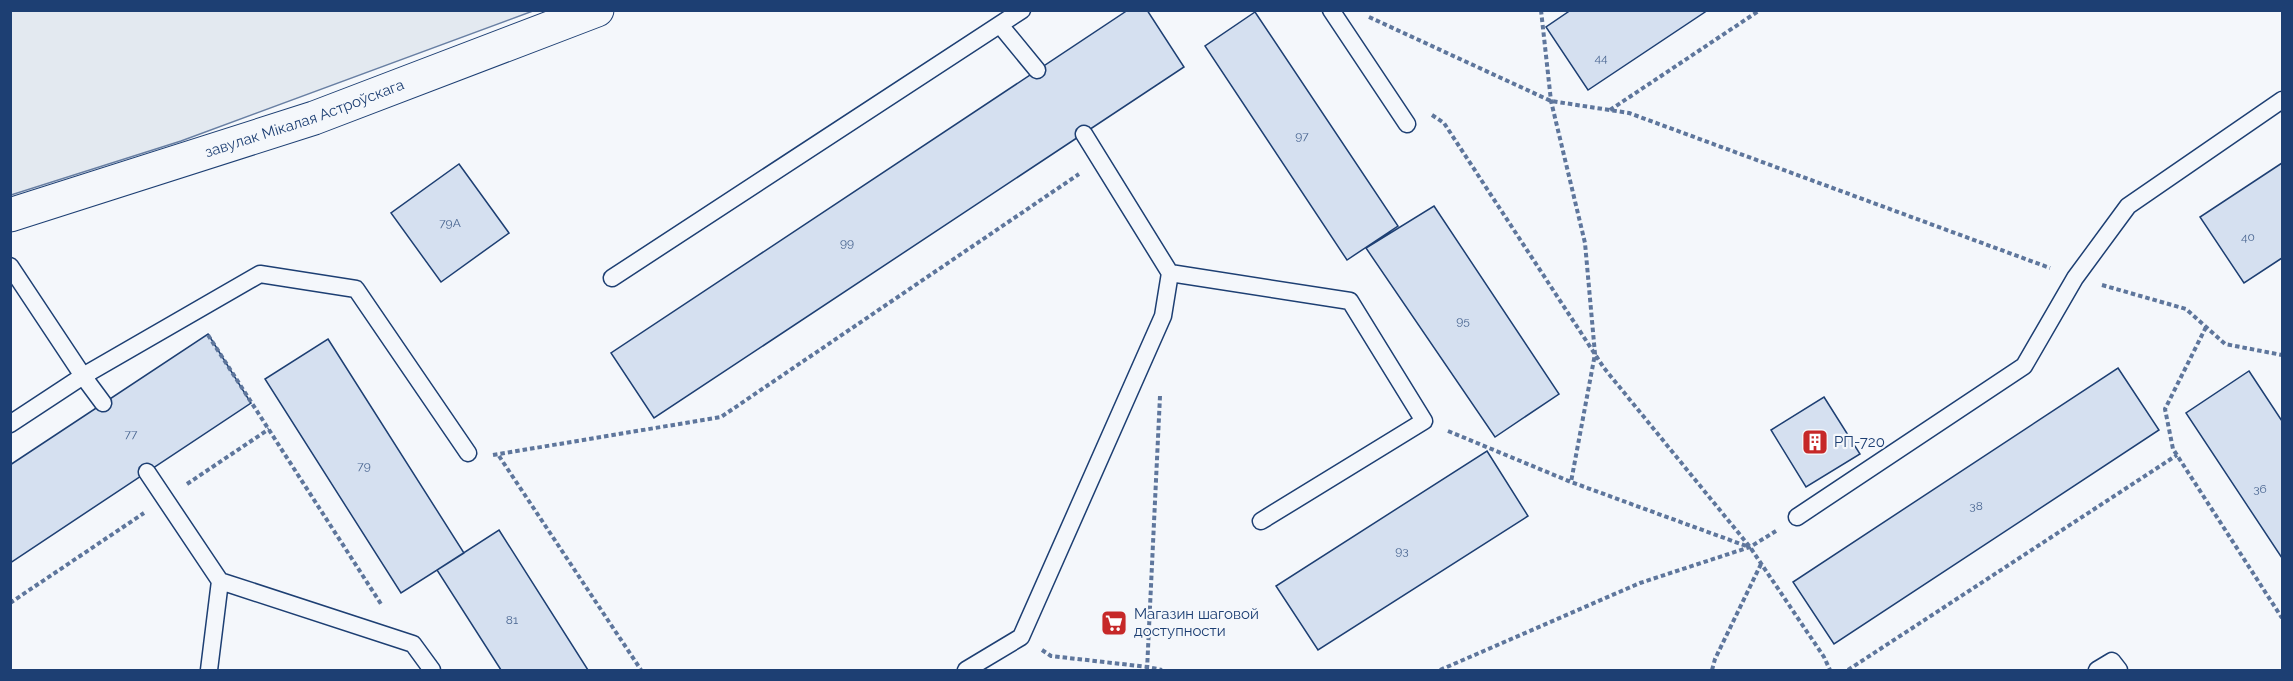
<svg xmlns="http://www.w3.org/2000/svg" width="2293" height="681" viewBox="0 0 2293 681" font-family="Raleway,sans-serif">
	<rect width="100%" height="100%" fill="#f4f7fb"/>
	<!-- green -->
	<path fill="#e3e9f0" stroke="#687fa3" stroke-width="1.5" d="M11,10h522v1l-352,130 -170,54z"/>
	<!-- building -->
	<path fill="#d5e0f0" stroke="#1d3f73" stroke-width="1.5" d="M1128,10h19l37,57 -530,351 -43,-65z
		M1571,10h137l-120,80 -42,-63z
		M1255,12l143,214 -51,34 -142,-214z
		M2282,163v95l-38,25 -44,-66z
		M459,164l50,69 -68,49 -50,-69z
		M1434,206l125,188 -64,43 -129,-189z
		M208,334l43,69 -241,160v-98z
		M328,339l136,214 -63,40 -136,-214z
		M2118,368l41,62 -325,214 -41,-62z
		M2249,371l33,50v137l-96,-145z
		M1824,397l36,57 -54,33 -35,-57z
		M1487,451l41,65 -210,134 -42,-64z
		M499,530l89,140h-87l-64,-100z"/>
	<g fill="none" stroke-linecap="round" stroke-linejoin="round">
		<defs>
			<path id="service" d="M1331,10l76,114
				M1000,25l37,45
				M10,266l73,110 -73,48
				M1170,273l180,28 74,120 -163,100
				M612,278l410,-268
				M103,403l-20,-27 177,-102 96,15 112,164
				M147,472l73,109
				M1797,517l227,-151 51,-88 53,-72 154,-106
				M209,670l11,-89 193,63 19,26
				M966,670l55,-33 142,-321 7,-43 -86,-139
				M2097,670l15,-9 7,9"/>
			<g id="minor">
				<path id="s1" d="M10,215l304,-97 283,-108"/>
			</g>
		</defs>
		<!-- service casing -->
		<use href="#service" stroke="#1d3f73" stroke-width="19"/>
		<!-- minor casing -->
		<use href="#minor" stroke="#1d3f73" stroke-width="35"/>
		<!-- path -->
		<path stroke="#5e769c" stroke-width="4" stroke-dasharray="4.5 3" stroke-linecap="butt" d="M1541,10l10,91 34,142 10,111 -24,128
			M1369,17l182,84 78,12 421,155
			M1610,110l150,-100
			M1432,115l12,8 160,245 146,179 74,110 6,13
			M2102,285l84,24 39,35 57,11
			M2206,327l-41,82 8,40 109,169
			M208,335l173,269
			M1448,431l123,51 178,65
			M493,455l228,-38 358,-243
			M499,456l142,214
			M187,484l82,-55
			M10,603l134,-90
			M1042,650l9,6 97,11 14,3
			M1147,670l13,-274
			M1440,670l200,-87 110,-36 26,-16
			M1712,670l3,-11 46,-95
			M1848,670l329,-215"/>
		<!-- service -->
		<use href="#service" stroke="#f4f7fb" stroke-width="16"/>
		<!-- minor -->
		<use href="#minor" stroke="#f4f7fb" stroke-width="33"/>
	</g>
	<!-- icons -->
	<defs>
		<symbol id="building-square" viewBox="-11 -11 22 22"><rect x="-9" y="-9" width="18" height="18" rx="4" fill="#c62828" stroke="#f4f7fb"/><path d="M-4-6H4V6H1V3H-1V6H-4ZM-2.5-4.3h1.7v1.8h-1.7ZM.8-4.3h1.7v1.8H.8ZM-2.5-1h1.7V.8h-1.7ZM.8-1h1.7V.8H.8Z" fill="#fff"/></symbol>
		<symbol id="supermarket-square" viewBox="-11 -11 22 22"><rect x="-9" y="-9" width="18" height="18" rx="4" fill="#c62828" stroke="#f4f7fb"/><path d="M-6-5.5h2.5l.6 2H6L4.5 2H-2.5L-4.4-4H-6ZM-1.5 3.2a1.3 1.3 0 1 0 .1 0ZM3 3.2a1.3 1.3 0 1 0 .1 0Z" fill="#fff"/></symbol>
	</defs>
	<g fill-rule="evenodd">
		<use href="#building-square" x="1800" y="427" width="30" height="30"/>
		<use href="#supermarket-square" x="1099" y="608" width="30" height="30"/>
	</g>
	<g text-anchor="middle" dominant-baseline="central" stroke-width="4.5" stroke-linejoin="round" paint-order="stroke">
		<!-- number labels -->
		<g font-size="12" fill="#4b6792">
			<text x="1601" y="58">44</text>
			<text x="1302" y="136">97</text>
			<text x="450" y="223">79А</text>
			<text x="2248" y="237">40</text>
			<text x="847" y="243">99</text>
			<text x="1463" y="321">95</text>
			<text x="131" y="434">77</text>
			<text x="364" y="466">79</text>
			<text x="2260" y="489">36</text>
			<text x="1976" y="506">38</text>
			<text x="1402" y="551">93</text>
			<text x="512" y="620">81</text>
		</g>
		<!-- street labels -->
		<g font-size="15" fill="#1d3f73" stroke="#f4f7fb">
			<text stroke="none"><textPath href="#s1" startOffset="310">завулак Мікалая Астроўскага</textPath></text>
		</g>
		<!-- poi labels -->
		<g font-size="15" fill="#1d3f73" stroke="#f4f7fb" text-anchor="start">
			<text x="1834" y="442">РП-720</text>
			<text x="1134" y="614">Магазин шаговой<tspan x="1134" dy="17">доступности</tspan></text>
		</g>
	</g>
	<!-- border -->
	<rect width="2293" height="681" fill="none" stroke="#1d3f73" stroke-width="24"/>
</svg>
